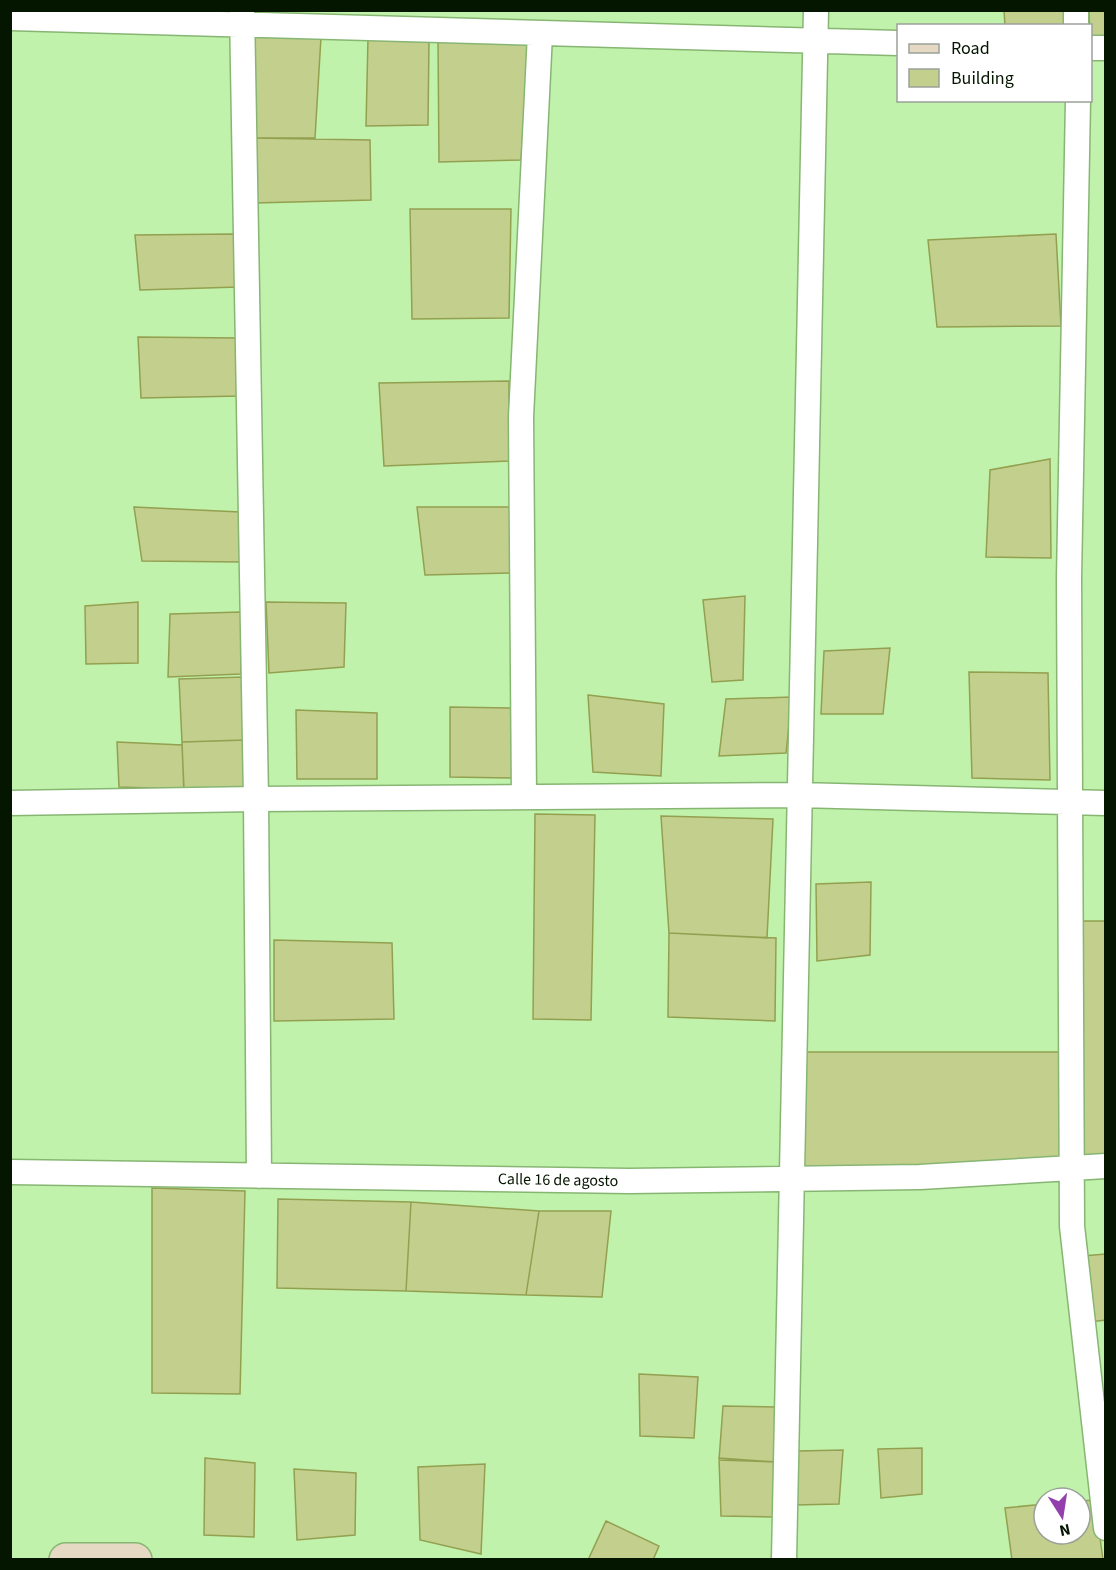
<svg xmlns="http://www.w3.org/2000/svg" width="1116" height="1570" viewBox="0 0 1116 1570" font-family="'Source Sans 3',sans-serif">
	<rect width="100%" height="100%" fill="#c0f2ac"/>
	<!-- building -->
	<path fill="#c3cf8d" stroke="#93a050" stroke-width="1.5" d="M1004,10h63v16h-62z
		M1089,10h17v28h-16z
		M247,33l74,4 -6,101h-65z
		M368,38l61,3 -1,84 -62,1z
		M438,41l91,3 -8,116 -82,2z
		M251,138l119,2 1,60 -119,3z
		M410,209h101l-2,109 -97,1z
		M234,234l4,53 -98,3 -5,-55z
		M1056,234l5,92 -124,1 -9,-87z
		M138,337l101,1 1,58 -99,2z
		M509,381v80l-125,5 -5,-83z
		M1050,459l1,99 -65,-1 4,-87z
		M134,507l106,5 2,50 -100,-1z
		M417,507h96v66l-88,2z
		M745,596l-2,84 -31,2 -9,-82z
		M138,602v61l-52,1 -1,-58z
		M266,602l80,1 -2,64 -75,6z
		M241,612v62l-73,3 2,-63z
		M890,648l-7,66h-62l3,-63z
		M969,672l79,1 2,107 -78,-2z
		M244,677v63l-62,2 -3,-63z
		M588,695l76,9 -3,72 -68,-4z
		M792,697l-6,56 -67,3 7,-57z
		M450,707l62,1v70l-62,-1z
		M296,710l81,3v66h-80z
		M246,740l3,51 -65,3 -2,-52z
		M117,742l65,3 2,44 -65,-2z
		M535,814l60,1 -4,205 -58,-1z
		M661,816l112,3 -6,119 -98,-5z
		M871,882l-1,73 -53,6 -1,-77z
		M1078,921h28v236l-27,3z
		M669,933l107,5 -1,83 -107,-4z
		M274,940l118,3 2,76 -120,2z
		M803,1052h261l2,107 -266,11z
		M152,1188l93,3 -5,203 -88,-1z
		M278,1199l133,3 -5,89 -129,-3z
		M411,1202l128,9 -13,84 -120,-4z
		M539,1211h72l-9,86 -76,-2z
		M1106,1254v66l-17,2 -7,-66z
		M639,1374l59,3 -4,61 -54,-2z
		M723,1406l55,1 -3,55 -56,-2z
		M922,1448v46l-41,4 -3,-49z
		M843,1450l-4,54 -45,1 4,-54z
		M205,1458l50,5 -1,74 -50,-2z
		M719,1458l56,4 -2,55 -52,-1z
		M485,1464l-4,90 -61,-14 -2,-73z
		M294,1469l62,4 -1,62 -58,5z
		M1095,1500l8,60h-91l-7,-52 39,-4v30h36v-33z
		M606,1521l53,25 -6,14h-65z"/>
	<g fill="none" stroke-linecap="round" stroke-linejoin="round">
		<defs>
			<path id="street" d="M242,10l14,789 543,-4 307,8
				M1076,10v16
				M10,18l888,25
				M1090,48h16
				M1078,100l-9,478 3,648 34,302
				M524,797l-3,-380 19,-383
				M10,803l246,-4 3,377
				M10,1172l619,9 291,-4 186,-11
				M784,1560l32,-1550"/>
			<path id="secondary" d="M66,1560h69"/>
		</defs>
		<!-- street casing -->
		<use href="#street" stroke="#87b673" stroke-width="27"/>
		<!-- secondary casing -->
		<use href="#secondary" stroke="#87b673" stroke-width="36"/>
		<!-- street -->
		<use href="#street" stroke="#fff" stroke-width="24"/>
		<!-- secondary -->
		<use href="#secondary" stroke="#e6d9c4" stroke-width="33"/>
	</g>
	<g text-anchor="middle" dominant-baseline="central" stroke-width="5" stroke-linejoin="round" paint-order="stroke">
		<!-- street labels -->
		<g font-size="16" fill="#041500" stroke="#fff">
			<text transform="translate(558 1180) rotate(1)">Calle 16 de agosto</text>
		</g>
	</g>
	<!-- border -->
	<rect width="1116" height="1570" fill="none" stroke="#041500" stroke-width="24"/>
	<!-- legend -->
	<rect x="897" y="24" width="195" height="78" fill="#ffffff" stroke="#9ba199" stroke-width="1.5"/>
	<rect x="909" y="44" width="30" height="9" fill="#e6d9c4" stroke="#9ba199" stroke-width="1.5"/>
	<text x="951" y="54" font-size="18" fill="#041500">Road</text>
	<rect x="909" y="69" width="30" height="18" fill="#c3cf8d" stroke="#9ba199" stroke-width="1.5"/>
	<text x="951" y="84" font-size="18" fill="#041500">Building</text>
	<!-- north arrow -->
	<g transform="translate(1062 1516) rotate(168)"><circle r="28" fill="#ffffff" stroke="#9ba199" stroke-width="1.5"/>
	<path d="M0-4.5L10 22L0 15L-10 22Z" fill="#9340ae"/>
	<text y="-9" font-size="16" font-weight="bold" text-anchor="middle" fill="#041500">N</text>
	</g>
</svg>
